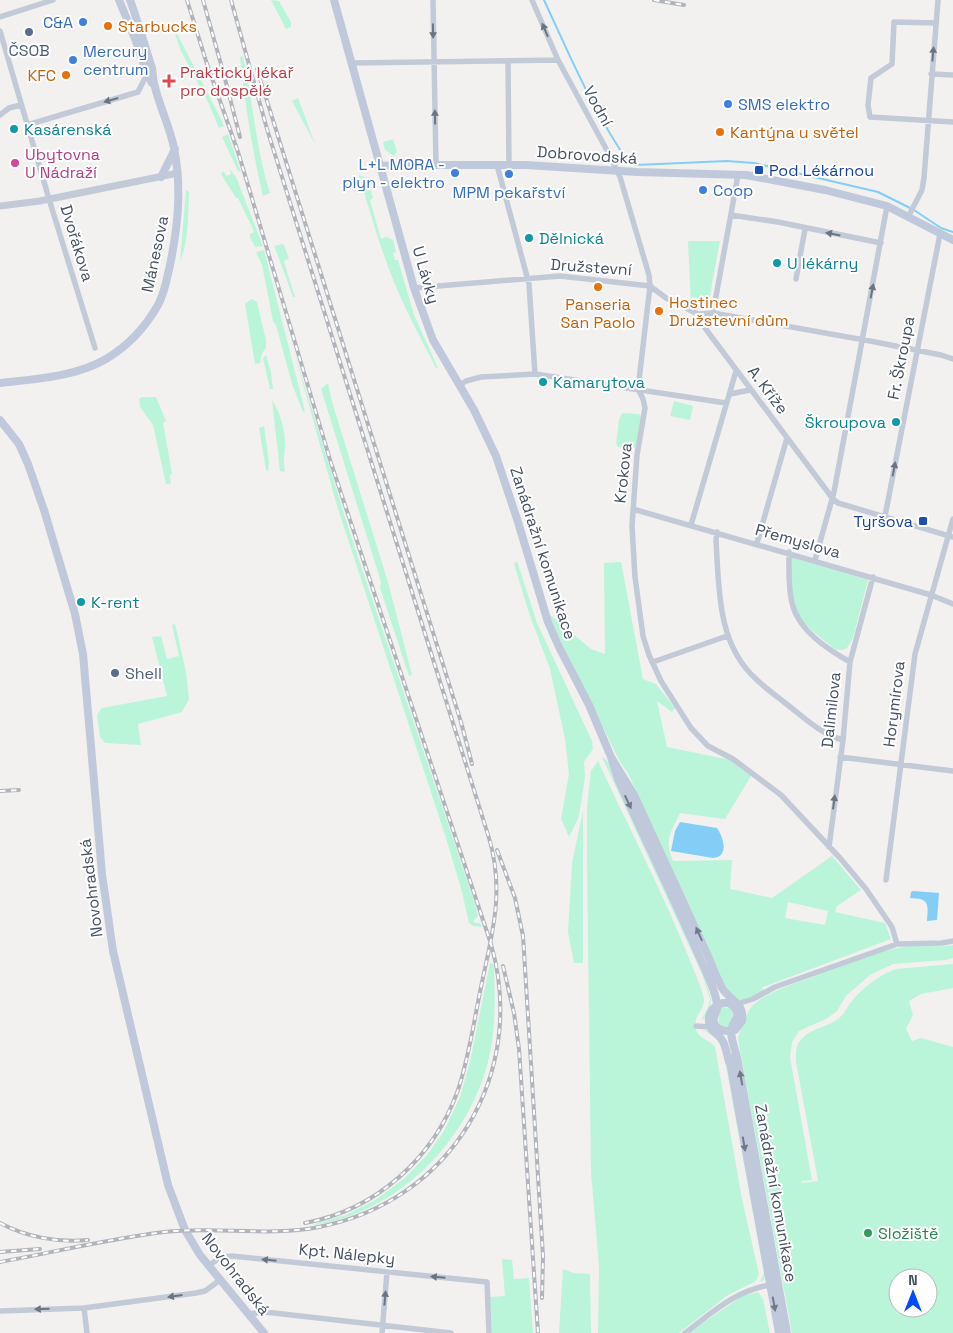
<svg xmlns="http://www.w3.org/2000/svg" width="953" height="1333" viewBox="0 0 953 1333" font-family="'Space Grotesk',sans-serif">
	<rect width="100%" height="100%" fill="#f3f0f0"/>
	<!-- green -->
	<path fill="#baf5d9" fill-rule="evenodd" d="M271,0l8,1 12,21v5l-5,2z
		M172,24l49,95 3,7 -5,2 -10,-24 -29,-55z
		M243,56c10,46 13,93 27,137l-7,3c-11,-46 -18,-92 -23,-139z
		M298,98l17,46 -23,-43z
		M228,134l13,38 -3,-1 -16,-34z
		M393,139l4,13 -3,4 -9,-6 -2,-8z
		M229,168l7,9 27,69 -8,1 -5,-10v-3l4,-2 -2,-5 -14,-29h-2l-15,-24 2,-3 4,5 4,-2z
		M359,175l10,4 5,7h-5l4,12 -3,2 11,39 6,-2 6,3 3,12 -3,1 2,7h3l16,55 24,53h-2c-15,-30 -32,-60 -44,-91 -13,-33 -23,-68 -33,-102z
		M186,190l3,2c-1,22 0,49 -9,69z
		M688,241h32l-12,65 -7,1 -10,-2z
		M282,244l2,1 5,14 -4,1 -1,2 11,35h-2l-18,-49v-2z
		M264,250l41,161 -2,1 -11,-28 -16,-59 -3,-4 -11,-56 -6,-13z
		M252,299l5,3 9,38v8l-4,5 -2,10 -5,1 -10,-60z
		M294,351l56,182 125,371 3,12 -5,5 3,2h4l2,4 -9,-1 -4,-3 -7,-31 -16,-54 -109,-332z
		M266,355l5,17 2,17h-3l-7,-31z
		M328,383l4,19 56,180 24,93 -3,1 -29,-88 1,-6 -4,-13 -56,-180z
		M142,397h14l10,24 -3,2 9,50 -2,3 1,8h-5l-13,-59 -13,-18 -1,-8z
		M272,400c8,12 14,32 13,47 -1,11 -2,14 0,25l-5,-1z
		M674,401l19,5 -3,14 -20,-4z
		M622,413l17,1 2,2 -5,30 -2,2 -16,-1 -2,-3 3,-24z
		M264,426l5,36 -1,10 -2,-2 -7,-42z
		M790,557l78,23 -15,58 -6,10c-9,5 -14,0 -21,-6 -7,-6 -16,-12 -23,-21 -13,-18 -11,-42 -13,-64z
		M517,561l20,62 55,118 1,8 -9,13 1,15 -3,21 -4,21 -9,18 -8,-18 8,-45 -4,-35 -15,-70 -20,-53 -16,-52z
		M621,562l22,117 13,5 19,24 -3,4 -15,-11 10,46 64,13 20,16 -26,43 -45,-6c-9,19 -16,27 -7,48l59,-1 -2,29 42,9 60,-42 29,34 -24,16 -2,6 50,11 6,16 -130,49 5,2 -11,6 -14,5 -9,-4 -8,-11 -15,-38 -73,-157 -8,-18 -8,-11 -56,-114 -15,-34 42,35 14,5 -1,-91zM788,902l40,9 -3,14 -40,-7z
		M175,624l11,48 3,27 -7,13 -44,12 3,21 -36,-2 -5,-6 -3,-22 5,-7 65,-12 -15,-59 9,-1 6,23 12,-3 -7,-31z
		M602,757c9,4 10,17 13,25l73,158 17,39 6,20c0,8 -3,17 -10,22l8,-16 1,-6 -8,-25z
		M598,761c30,65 64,130 91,197 3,8 16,37 15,43 -1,11 -12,17 -8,29 3,9 13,9 19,17l27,152 17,75 -3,7 -28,14 -49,38h-81l1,-66 -8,-95 -4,-310v-55l4,-36z
		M583,811v152h-9l-6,-31 4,-69z
		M953,945v13l-7,2 -53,4 -23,11 -24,21 -9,15 -11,8 -27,12 -7,11 -2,15 22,123 -10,1 -1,2 17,-2 -22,-119c0,-8 -1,-16 5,-22 8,-11 22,-12 34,-19 10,-6 10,-12 17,-20 11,-14 28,-26 44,-32l57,-5v24l-32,6 -12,7 4,14 -7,14 6,12 9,-3 32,9v286h-161l-54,-294c0,-5 11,-31 15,-34 17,-15 42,-21 62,-29 29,-11 58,-25 88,-29 16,-3 34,1 50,-2zM898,1278h30v30h-30z
		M490,963l3,1 1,3c1,32 2,64 -6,95 -21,80 -90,150 -173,163v-1l31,-9 31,-16 29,-22 21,-22 17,-24 16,-34 10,-35z
		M723,1007l8,2 2,5 -5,14 -6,-2 -4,-4 2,-14z
		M703,1029c12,3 16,12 21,22l41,222 -1,7 -4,2 4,-9 -40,-218 -5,-14z
		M502,1259l10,1 2,19 15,-1 4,55h-41l-2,-36 15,-1z
		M563,1269l11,4 16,1 1,59h-32z
		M758,1292l5,7 7,34h-81l43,-30 10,-7z"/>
	<!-- water -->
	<path fill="#82cef7" d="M680,822l37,6c7,10 12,29 -4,30l-42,-7 4,-20z
		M913,891l26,2 -2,27 -10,1c0,-7 3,-17 -4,-21 -3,-2 -9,-1 -13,-2l1,-6z"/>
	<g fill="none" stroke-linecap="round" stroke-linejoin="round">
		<!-- stream -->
		<path stroke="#82cef7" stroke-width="2" d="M544,0c26,56 50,113 85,163l7,2 91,-4 27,2 124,29 32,16
			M914,210l27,18 12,4"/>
		<!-- minor -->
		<path stroke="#c2cad7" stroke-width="5.5" d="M433,0l3,166
			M532,0l26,60 52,96 10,21 29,98 1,11 -12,103 5,10 2,9 -8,47 -5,71 3,51 8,59 6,19 12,26 30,47 17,18 25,13 48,36 59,63 26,31 26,38 5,17
			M0,17l53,-17
			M936,23l-42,-1 -2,42 -21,14 -3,27 2,12 83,5
			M0,31l49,168 46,149
			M508,61l1,104
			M352,63l206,-3
			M931,74l22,1
			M0,115l9,-7 12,-3
			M27,125l111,-33 9,-18
			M497,165l32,119 6,90
			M731,215l47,7 103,21
			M908,217l14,-27 2,-12 14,-178
			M796,279l9,-50
			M414,288l146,-12 90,10 16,12 32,16
			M713,313l25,-138
			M698,314l7,14 128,171 5,4 115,34
			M698,314l15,-1 157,28 71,14 12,4
			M460,385l6,-4 15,-4 54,-3 191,29
			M730,394l20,-4
			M633,509l298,86 22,9
			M885,516l55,-282
			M691,525l45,-154
			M717,532l-1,8c3,48 1,104 40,139 10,10 22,18 33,27 18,14 32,28 54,34
			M757,543l30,-105
			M789,552c0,17 -1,35 3,51 6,27 35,46 58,59
			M815,560l19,-68 53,-286
			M653,662l74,-26
			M840,757l113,14
			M829,847l14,-107 7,-78 23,-85
			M886,880l29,-226 38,-135
			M734,1005l19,-6 22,-12 122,-43 45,-1 11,-2
			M696,1026l15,1
			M208,1266l13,-9 11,-1 255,26 2,51
			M84,1308l3,25
			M0,1311l84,-3 112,-15 9,-2 15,-11
			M248,1314l17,-2 186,21
			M382,1333l5,-61
			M685,1333c27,-20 51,-43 85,-48"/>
		<!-- tertiary -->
		<path stroke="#c2cad7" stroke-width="7" d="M0,206l40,-5 138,-28"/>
		<!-- secondary -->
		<path stroke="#c0c9db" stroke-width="8" d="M119,0l17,41 11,33 5,9
			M334,0l80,288 19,52 41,70 22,46 22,66 30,100 11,25 30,58 22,52 7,22c30,67 63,134 92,202 3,8 7,16 7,25 1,5 -2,7 -3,11 -3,12 12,16 21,13l7,-9c3,-18 -12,-20 -20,-33 -5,-9 -9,-20 -13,-30l-75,-163 -23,-38
			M381,166l14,-1h131l111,7 109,3 79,15 62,16 66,34
			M161,177l14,-28
			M0,383c35,-4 75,-6 106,-24 22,-13 40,-33 52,-54 7,-13 9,-27 12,-40 8,-39 12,-77 4,-117 -4,-21 -14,-40 -19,-61 -2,-6 -2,-12 -3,-19 -7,-22 -14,-46 -22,-68
			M0,420l19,24 9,20 16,46 31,104 8,40 19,220 11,77 55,234 17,45 15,25 64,78
			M729,1057l50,276
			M729,1062c-2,-7 -3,-16 -7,-22 -4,-7 -13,-9 -13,-18 -2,-15 19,-28 27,-12 4,7 -2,10 -4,17 -3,8 3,22 5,30l50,276"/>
		<defs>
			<path id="rail" d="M203,0l21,75 16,62
				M231,0l36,129 222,709c16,54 3,96 -8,149 -7,34 -12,70 -23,103 -24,68 -82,120 -153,133
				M654,0l30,5
				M257,69l204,653 11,42
				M0,791l19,-1
				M497,850l18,48 8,38 20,320 -1,42
				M503,966l11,47 5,36 19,284
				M0,1223c26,14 58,20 88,17
				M0,1252l40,-3
				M0,1262c54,-10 109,-23 164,-30 51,-6 104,5 155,-5 133,-26 209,-154 172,-283l-160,-481 -92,-308 -33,-94 -19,-61"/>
		</defs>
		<!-- rail casing -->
		<use href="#rail" stroke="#b1b4bb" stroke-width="4"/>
		<!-- rail -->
		<use href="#rail" stroke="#fff" stroke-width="2" stroke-dasharray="5.5" stroke-linecap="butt"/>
	</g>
	<!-- one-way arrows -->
	<defs><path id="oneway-solid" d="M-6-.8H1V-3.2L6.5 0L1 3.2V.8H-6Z" transform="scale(1.25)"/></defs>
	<g fill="#6a7584">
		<use href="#oneway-solid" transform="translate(545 30) rotate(-113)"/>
		<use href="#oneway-solid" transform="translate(433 31) rotate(89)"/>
		<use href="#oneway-solid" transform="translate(933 54) rotate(-85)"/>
		<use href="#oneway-solid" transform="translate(111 100) rotate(164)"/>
		<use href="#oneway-solid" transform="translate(435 117) rotate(-91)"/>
		<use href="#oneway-solid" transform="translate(833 234) rotate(-169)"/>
		<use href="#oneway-solid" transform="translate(872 291) rotate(-79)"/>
		<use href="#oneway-solid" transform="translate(894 469) rotate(-79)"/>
		<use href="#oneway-solid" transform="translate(834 802) rotate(-83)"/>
		<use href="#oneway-solid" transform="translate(269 1260) rotate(-174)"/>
		<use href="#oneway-solid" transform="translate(438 1277) rotate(-175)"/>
		<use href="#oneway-solid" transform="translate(175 1296) rotate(172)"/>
		<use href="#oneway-solid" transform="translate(385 1298) rotate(-85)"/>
		<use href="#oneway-solid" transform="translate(42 1309) rotate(178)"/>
	</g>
	<g fill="#707a8b">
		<use href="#oneway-solid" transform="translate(628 802) rotate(65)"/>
		<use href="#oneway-solid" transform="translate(699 934) rotate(-114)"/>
		<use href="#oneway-solid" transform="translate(741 1078) rotate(-100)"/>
		<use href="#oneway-solid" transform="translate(744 1144) rotate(80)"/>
		<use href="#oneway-solid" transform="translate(774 1304) rotate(80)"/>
	</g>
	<!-- markers -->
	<g fill="#3f7fe0" stroke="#fff" stroke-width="2">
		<circle cx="83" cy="22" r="5"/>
		<circle cx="73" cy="60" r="5"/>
		<circle cx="728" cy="104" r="5"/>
		<circle cx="455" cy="173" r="5"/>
		<circle cx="509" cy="174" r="5"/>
		<circle cx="703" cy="190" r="5"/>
	</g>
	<g fill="#e8710a" stroke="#fff" stroke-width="2">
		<circle cx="108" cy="26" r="5"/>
		<circle cx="66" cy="75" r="5"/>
		<circle cx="720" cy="132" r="5"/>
		<circle cx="598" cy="287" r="5"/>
		<circle cx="659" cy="311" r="5"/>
	</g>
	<g fill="#5c6f8a" stroke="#fff" stroke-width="2">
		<circle cx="29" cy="32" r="5"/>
		<circle cx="115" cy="673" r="5"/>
	</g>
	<path fill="#e0444e" stroke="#fff" stroke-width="2" d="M166.5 73.5h5v5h5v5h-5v5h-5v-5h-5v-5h5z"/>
	<g fill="#0f9aa8" stroke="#fff" stroke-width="2">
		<circle cx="14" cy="129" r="5"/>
		<circle cx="529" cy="238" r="5"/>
		<circle cx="777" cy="263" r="5"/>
		<circle cx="543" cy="382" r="5"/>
		<circle cx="896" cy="422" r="5"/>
		<circle cx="81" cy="602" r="5"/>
	</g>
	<circle fill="#d1479c" stroke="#fff" stroke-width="2" cx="15" cy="163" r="5"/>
	<g fill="#1a4fb4" stroke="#fff" stroke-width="2">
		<rect x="754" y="165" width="10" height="10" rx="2.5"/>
		<rect x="918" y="516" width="10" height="10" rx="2.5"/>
	</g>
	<circle fill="#2e9e5b" stroke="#fff" stroke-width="2" cx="868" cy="1233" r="5"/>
	<g text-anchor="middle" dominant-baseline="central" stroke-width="4" stroke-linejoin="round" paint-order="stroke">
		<!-- shop labels -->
		<g font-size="16" fill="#366cbe" stroke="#fff" text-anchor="start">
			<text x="73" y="22" text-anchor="end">C&amp;A</text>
			<text x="83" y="51">Mercury<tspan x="83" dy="18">centrum</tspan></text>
			<text x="738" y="104">SMS elektro</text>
			<text x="445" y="164" text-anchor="end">L+L MORA -<tspan x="445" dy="18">plyn - elektro</tspan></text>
			<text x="713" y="190">Coop</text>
			<text x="509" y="192" text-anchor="middle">MPM pekařství</text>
		</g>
		<!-- food labels -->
		<g font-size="16" fill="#c56008" stroke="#fff" text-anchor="start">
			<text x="118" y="26">Starbucks</text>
			<text x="56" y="75" text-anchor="end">KFC</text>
			<text x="730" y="132">Kantýna u světel</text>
			<text x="669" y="302">Hostinec<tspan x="669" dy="18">Družstevní dům</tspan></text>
			<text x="598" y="304" text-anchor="middle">Panseria<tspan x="598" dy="18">San Paolo</tspan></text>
		</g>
		<!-- service labels -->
		<g font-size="16" fill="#4e5e75" stroke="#fff">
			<text x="29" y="50">ČSOB</text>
			<text x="125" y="673" text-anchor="start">Shell</text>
		</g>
		<!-- health labels -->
		<g font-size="16" fill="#be3a42" stroke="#fff" text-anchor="start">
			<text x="180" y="72">Praktický lékař<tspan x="180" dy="18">pro dospělé</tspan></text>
		</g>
		<!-- street labels -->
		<g font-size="16" fill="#455060" stroke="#fff">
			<text transform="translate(598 106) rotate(61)">Vodní</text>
			<text transform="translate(587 155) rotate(4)">Dobrovodská</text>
			<text transform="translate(77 243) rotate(73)">Dvořákova</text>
			<text transform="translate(155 254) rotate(-78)">Mánesova</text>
			<text transform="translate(591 267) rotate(4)">Družstevní</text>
			<text transform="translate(426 275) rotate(74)">U Lávky</text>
			<text transform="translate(901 358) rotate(-79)">Fr. Škroupa</text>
			<text transform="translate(768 390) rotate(53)">A. Kříže</text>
			<text transform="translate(623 473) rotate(-84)">Krokova</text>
			<text transform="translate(798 541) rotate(16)">Přemyslova</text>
			<text transform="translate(543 553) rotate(72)">Zanádražní komunikace</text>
			<text transform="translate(894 704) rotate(-83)">Horymírova</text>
			<text transform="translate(831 710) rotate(-84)">Dalimilova</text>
			<text transform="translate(91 888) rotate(-97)">Novohradská</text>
			<text transform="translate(776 1193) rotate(80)">Zanádražní komunikace</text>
			<text transform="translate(347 1254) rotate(6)">Kpt. Nálepky</text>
			<text transform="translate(236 1274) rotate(52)">Novohradská</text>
		</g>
		<!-- culture labels -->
		<g font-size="16" fill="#0d838f" stroke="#fff" text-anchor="start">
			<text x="24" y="129">Kasárenská</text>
			<text x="539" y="238">Dělnická</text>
			<text x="787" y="263">U lékárny</text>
			<text x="553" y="382">Kamarytova</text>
			<text x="886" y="422" text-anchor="end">Škroupova</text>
			<text x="91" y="602">K-rent</text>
		</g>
		<!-- hotel labels -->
		<g font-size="16" fill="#b23c85" stroke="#fff" text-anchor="start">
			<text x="25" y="154">Ubytovna<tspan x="25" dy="18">U Nádraží</tspan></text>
		</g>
		<!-- transit labels -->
		<g font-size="16" fill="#164399" stroke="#fff" text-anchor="start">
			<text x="769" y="170">Pod Lékárnou</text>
			<text x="913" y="521" text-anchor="end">Tyršova</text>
		</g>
		<!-- leisure labels -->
		<g font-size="16" fill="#27864d" stroke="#fff" text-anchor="start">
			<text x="878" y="1233">Složiště</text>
		</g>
	</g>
	<!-- north arrow -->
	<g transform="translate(913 1293)"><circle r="24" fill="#ffffff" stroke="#b5b9bf"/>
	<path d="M0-4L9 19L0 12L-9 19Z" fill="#024bfa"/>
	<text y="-8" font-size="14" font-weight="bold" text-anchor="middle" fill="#455060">N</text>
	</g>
</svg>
